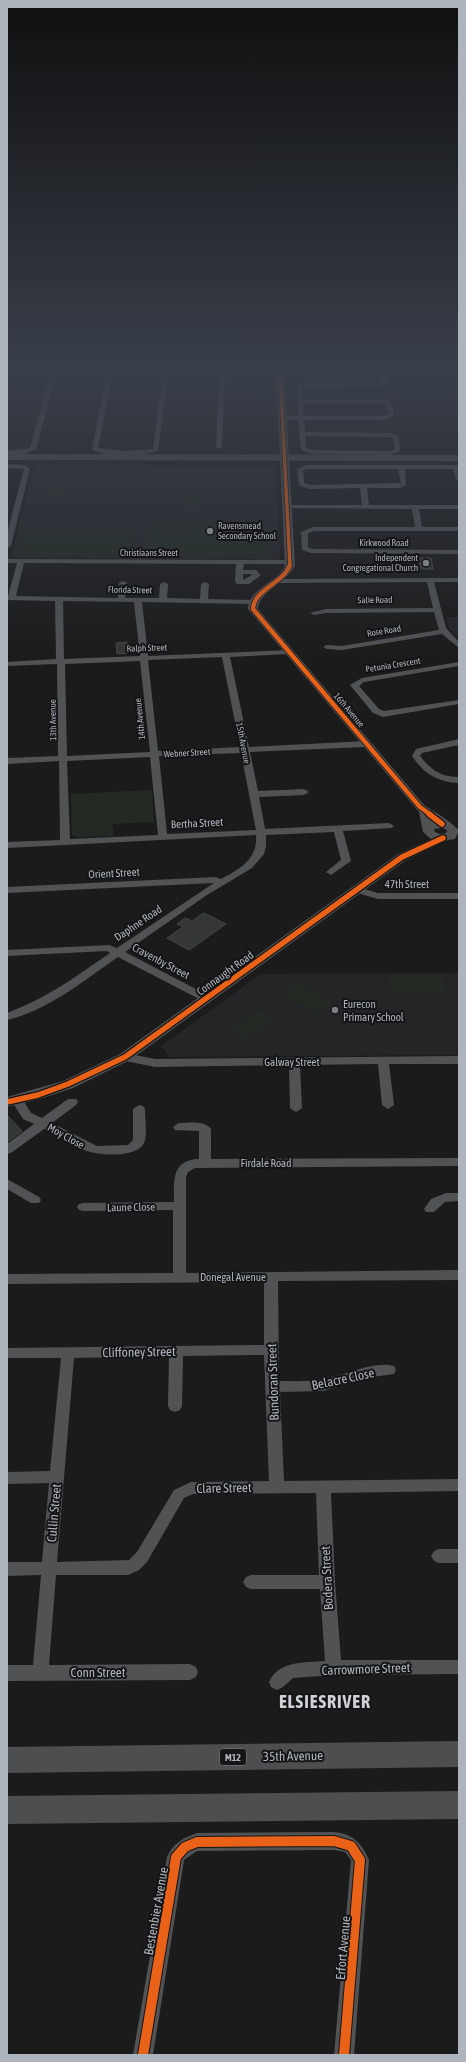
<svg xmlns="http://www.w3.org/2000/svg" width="466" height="2062" viewBox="0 0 466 2062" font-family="'Asap Condensed',sans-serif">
	<rect width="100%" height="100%" fill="#1b1b1b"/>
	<!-- built -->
	<path fill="#252527" d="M34,465l242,1 1,32h-3v3l4,2 2,56 -265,-1 -4,-2z
		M446,617h13v21l-10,-10z
		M459,973v82l-290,2 -8,-11 100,-72z"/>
	<!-- green -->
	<path fill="#232a23" d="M176,476h33v6h-34z
		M49,488h19l-2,9h-19z
		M186,495h15l-1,11h-14z
		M148,524h118l1,30h-122z
		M26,530h106l-3,24h-109z
		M152,790l2,32 -42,2 2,12 -36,1 -6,-2 -1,-41z
		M389,975h53l3,16h-54z
		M296,983l37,19 -14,11 -37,-19z
		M258,1010l15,8 -27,21 -16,-8z"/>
	<!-- building -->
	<path fill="#353636" stroke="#444647" d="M418,558h13l2,11h-12z
		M127,642l1,11 -11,1 -1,-11z
		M204,913l22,11 -37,26 -22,-12 16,-11 -6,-3 8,-6 7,3z
		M7,1115l15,16 -15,11z"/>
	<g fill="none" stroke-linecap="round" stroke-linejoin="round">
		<!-- minor -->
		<path fill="#505254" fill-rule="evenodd" d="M51,371h6l-21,78 -12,5 -17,1v-4l23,-3z
			M107,371h6l-15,77 27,3 28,-2 10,-78h6l-11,80c-15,5 -54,8 -66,-2z
			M219,371h6l-3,76 -3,2 -3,-2z
			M378,371h6l4,12 -4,3 -79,1 -3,1 1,11h81l8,5 2,12 -11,4h-79l1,12 87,1 7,4 1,14 -9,4 -79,-1 -11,-4 -3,-30h-16l-3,-2 3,-2h16l-1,-30 7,-3h77l-1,-10zM303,403h80l3,2 3,9 -7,2h-78zM305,436l86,1 2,1 2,11 -5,2 -77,-1 -7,-2z
			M454,371h5v9l-3,-2z
			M7,464l18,1 5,4 -19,77 -4,2v-15l17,-64 -17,-1z
			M307,465h152v16l-3,-2 -3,-10h-48l1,16 -6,3h-33l2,17h90v4h-40l3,18h37v4h-145l-6,2v14l4,2 147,1v4l-148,-1 -9,-3 -1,-18 12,-5h102l-3,-18 -127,-1 -1,-1 3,-2h75l-2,-17 -51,1 -10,-4 -2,-16zM307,469h91l3,14 -91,2 -6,-2 -1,-13z
			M7,559l283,1 4,2 -4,2h-46l-1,6h13l5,5 -12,9h-12l-2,-3 1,-17 -212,-1 -8,33 102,2 1,-15 4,-2 4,2 -2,15h34l1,-14 4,-2 4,2 -1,14 33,1 1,-15 4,-2 4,2 -1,15 48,1 1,2 -4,2 -111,-2 6,54 143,-6 1,2 -4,2 -58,3 19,90 117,-6 4,3 -4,3 -116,5 8,39 46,-2 5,3 -5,3 -45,2 6,32 124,-6 5,3 -2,2 -49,3 8,30 -20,14 -5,-3 15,-12 -7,-28 -68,3v11l-2,8 -12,14 -45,27 -82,57 86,45 1,2 -1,2h-8l-85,-44c-35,24 -69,53 -111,63v-7c38,-14 70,-37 103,-60l-3,-2 -100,5v-6l102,-5 8,3 97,-65 -207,10v-6l208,-10 6,2c19,-10 37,-20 35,-44l-249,13v-6l53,-2 -1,-79 -52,3v-6l51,-2 -1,-92 -50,2v-4l49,-3 -1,-58 -48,-1 10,-37h-10zM243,574h8l1,1 -9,5zM63,601l71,1 6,54 -76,3zM222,657l18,90 -82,4 -10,-91zM140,661l10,91 -83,4 -2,-92zM241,753l15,77 -89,4 -8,-78zM150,757l8,78 -88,4 -3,-78z
			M459,578v4h-25l12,46 13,14v6l-17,-14 -100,16 -15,-1 -4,-2 4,-2 15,1 97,-16 -5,-18 -108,1 -12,2 -4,-2 16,-4 107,-1 -6,-26 -147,1 -4,-2 4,-2z
			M459,662v4l-95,16 -5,4 20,23 5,2 75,-11v4l-76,13 -10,-4 -23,-28 12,-7z
			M459,739v6l-37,8 -2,3c11,14 21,21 39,21v6c-22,-1 -35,-9 -47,-27l4,-7z
			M357,887l21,6h81v6h-81l-24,-7 -2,-2z
			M125,1053l30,6 304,-3v8h-70l5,41 -6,4 -6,-4 -4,-41 -78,1 2,43 -6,4 -6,-4 -1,-43 -134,2 -34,-7 -2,-3 2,-3z
			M17,1096l4,1 10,16 11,5 26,-19h8l2,3 -2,3 -24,18 45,23 31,-1 5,-5v-31l6,-4 4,1 2,3c0,10 2,21 0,31 -4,19 -47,16 -61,10 -14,-5 -26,-15 -40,-21l-33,24 -4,1v-10l27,-20 -11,-5 -12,-19z
			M179,1123c9,0 26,-3 32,6v30l248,-1v8l-264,2 -7,4 -2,5v96l273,-3v10l-181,1 1,100c15,0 30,1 44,-2 21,-3 51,-19 71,-13l2,4 -2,4 -29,4 -42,13 -43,1 4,89 175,-2v12l-128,2 4,89 6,78h118v14l-125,1 -41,3 -10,9 -6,3 -6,-3 -2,-5c10,-22 36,-19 56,-21l-5,-72h-69l-5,-2 -3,-5 3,-5 5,-2h68l-3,-82 -123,1 -9,4 -37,64 -8,8 -11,5h-72l-7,90 141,-1 6,3 2,5 -2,5 -6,3 -183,1v-16h26l8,-90 -34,1v-14h35l7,-79 -42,1v-12l43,-1 11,-113h-54v-10l257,-3v-63l-257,2v-10l166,-1v-63l-90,1 -4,-1 -2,-3 2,-3 4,-1 91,-1c0,-21 -3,-42 25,-43v-28l-24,-1 -2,-3zM264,1355l5,126 -78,1 -17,8 -37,62 -8,8 -72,2 17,-204 95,-2 -1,50 2,4 5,2 5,-2 2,-4 1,-50z
			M7,1179l32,18 2,3 -2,3h-8l-24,-14z
			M446,1193h13v8l-14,1 -11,10h-8l-2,-3 7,-10z
			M439,1549h20v14h-20l-5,-2 -3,-5 3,-5z
			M334,1832c19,2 28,11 35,28l-15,195h-20l17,-195 -6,-8 -11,-2 -137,1 -13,9 -31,195h-20l34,-198c6,-14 16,-19 30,-24z"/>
		<!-- tertiary -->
		<path fill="#505254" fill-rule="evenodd" d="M276,371h8l11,195c-9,17 -37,27 -37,43l166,196c9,6 30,18 35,26l-4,8 -7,1 -42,20 -276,200 -57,28 -30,10 -36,9v-10l56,-16 57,-27 278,-200 33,-15 -8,-7 -4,-20 -171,-203c1,-21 29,-26 37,-43zM442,828l5,2 -1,3 -6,1 -5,-2 -1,-3z"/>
		<!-- secondary -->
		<path fill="#4f5052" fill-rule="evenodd" d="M7,454l452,1v6l-452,-1z"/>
		<!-- primary -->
		<path fill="#4d4e50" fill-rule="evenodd" d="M459,1741v26l-452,6v-26z
			M459,1791v28l-452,5v-28z"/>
		<defs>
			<path id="cycleway-far3" d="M280,371l10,195"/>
			<path id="cycleway-far2" d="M290,565c-7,19 -36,24 -37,44l167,198 11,8"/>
			<path id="cycleway-far1" d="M429,814l13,10
				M7,1102l31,-7 30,-11 57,-27 277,-200 41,-19"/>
			<path id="cycleway" d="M143,2055l33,-198 9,-10 12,-5 137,-1 17,5 9,14 -16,195"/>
		</defs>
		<!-- cycleway-far3 casing -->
		<use href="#cycleway-far3" stroke="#151517" stroke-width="5"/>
		<!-- cycleway-far2 casing -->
		<use href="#cycleway-far2" stroke="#151517" stroke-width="6"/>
		<!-- cycleway-far1 casing -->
		<use href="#cycleway-far1" stroke="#151517" stroke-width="8"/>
		<!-- cycleway casing -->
		<use href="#cycleway" stroke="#151517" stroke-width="12"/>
		<!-- cycleway-far3 -->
		<use href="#cycleway-far3" stroke="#ea6118" stroke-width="3.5"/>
		<!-- cycleway-far2 -->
		<use href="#cycleway-far2" stroke="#ea6118" stroke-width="4.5"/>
		<!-- cycleway-far1 -->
		<use href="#cycleway-far1" stroke="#ea6118" stroke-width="5.5"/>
		<!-- cycleway -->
		<use href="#cycleway" stroke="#ea6118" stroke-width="10"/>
	</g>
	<!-- sky -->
	<linearGradient id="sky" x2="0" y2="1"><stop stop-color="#0f0f0f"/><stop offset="0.56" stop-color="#393f4a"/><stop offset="1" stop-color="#393f4a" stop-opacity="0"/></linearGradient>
	<rect width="466" height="660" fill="url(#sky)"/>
	<!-- markers -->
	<g fill="#7b7e83" stroke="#151517" stroke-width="1.5">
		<circle cx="210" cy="531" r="4"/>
		<circle cx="426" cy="563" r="4"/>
		<circle cx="335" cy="1010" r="4"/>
	</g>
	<g text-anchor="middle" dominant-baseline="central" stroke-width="4" stroke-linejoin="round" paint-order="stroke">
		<!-- far-poi labels -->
		<g font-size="9" fill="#aeb4bb" stroke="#151517" text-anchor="start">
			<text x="218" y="526">Ravensmead<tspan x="218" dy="10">Secondary School</tspan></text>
			<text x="418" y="558" text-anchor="end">Independent<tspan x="418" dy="10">Congregational Church</tspan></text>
		</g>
		<!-- far-street labels -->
		<g font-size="9" fill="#aeb4bb" stroke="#151517">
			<text x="384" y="543">Kirkwood Road</text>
			<text x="149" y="553">Christiaans Street</text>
			<text transform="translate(130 590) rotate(1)">Florida Street</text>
			<text transform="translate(375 600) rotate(-1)">Salie Road</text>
			<text transform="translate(384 631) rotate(-9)">Rose Road</text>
			<text transform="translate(147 648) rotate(-2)">Ralph Street</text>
			<text transform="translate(393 665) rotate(-9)">Petunia Crescent</text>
			<text transform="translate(349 710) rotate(50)">16th Avenue</text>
			<text transform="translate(140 719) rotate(-96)">14th Avenue</text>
			<text transform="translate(53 720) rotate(-91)">13th Avenue</text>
			<text transform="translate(243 743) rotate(79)">15th Avenue</text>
			<text transform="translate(187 753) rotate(-3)">Webner Street</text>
		</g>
		<!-- shield labels -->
		<rect fill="#151517" stroke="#80848a" stroke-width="1" x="220" y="1749" width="26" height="16" rx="3"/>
		<g font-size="10" font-weight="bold" fill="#aeb4bb">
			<text x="233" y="1757">M12</text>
		</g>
		<!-- street labels -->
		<g font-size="11" fill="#aeb4bb" stroke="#151517">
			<text transform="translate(197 823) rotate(-3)">Bertha Street</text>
			<text transform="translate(114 873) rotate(-3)">Orient Street</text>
			<text x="407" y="884">47th Street</text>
			<text transform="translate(138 923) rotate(-34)">Daphne Road</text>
			<text transform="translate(161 961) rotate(28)">Cravenby Street</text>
			<text transform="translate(225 973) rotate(-36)">Connaught Road</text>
			<text x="292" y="1062">Galway Street</text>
			<text transform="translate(66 1136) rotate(29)">Moy Close</text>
			<text x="266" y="1163">Firdale Road</text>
			<text transform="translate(131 1207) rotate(-1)">Laune Close</text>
			<text x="233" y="1277">Donegal Avenue</text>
		</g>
		<!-- poi labels -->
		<g font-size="11" fill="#aeb4bb" stroke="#151517" text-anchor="start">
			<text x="343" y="1004">Eurecon<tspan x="343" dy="13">Primary School</tspan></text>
		</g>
		<!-- near-street labels -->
		<g font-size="13" fill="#aeb4bb" stroke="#151517">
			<text transform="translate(139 1352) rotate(-1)">Cliffoney Street</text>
			<text transform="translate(343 1379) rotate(-12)">Belacre Close</text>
			<text transform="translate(273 1382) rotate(-92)">Bundoran Street</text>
			<text transform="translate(224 1488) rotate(-1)">Clare Street</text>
			<text transform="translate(54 1513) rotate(-85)">Cullin Street</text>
			<text transform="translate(327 1578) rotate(-93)">Bodera Street</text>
			<text transform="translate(366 1669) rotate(-2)">Carrowmore Street</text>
			<text x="98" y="1672">Conn Street</text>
			<text transform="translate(293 1756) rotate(-1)">35th Avenue</text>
			<text transform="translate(156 1911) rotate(-80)">Bestenbier Avenue</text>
			<text transform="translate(343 1948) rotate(-85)">Erfort Avenue</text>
		</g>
		<!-- near-district labels -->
		<g font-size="18" font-weight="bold" letter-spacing="1" fill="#cfd2d7" stroke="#151517">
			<text x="325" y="1701">ELSIESRIVER</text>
		</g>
	</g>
	<!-- border -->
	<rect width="466" height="2062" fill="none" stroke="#aeb4bb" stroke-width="16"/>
</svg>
